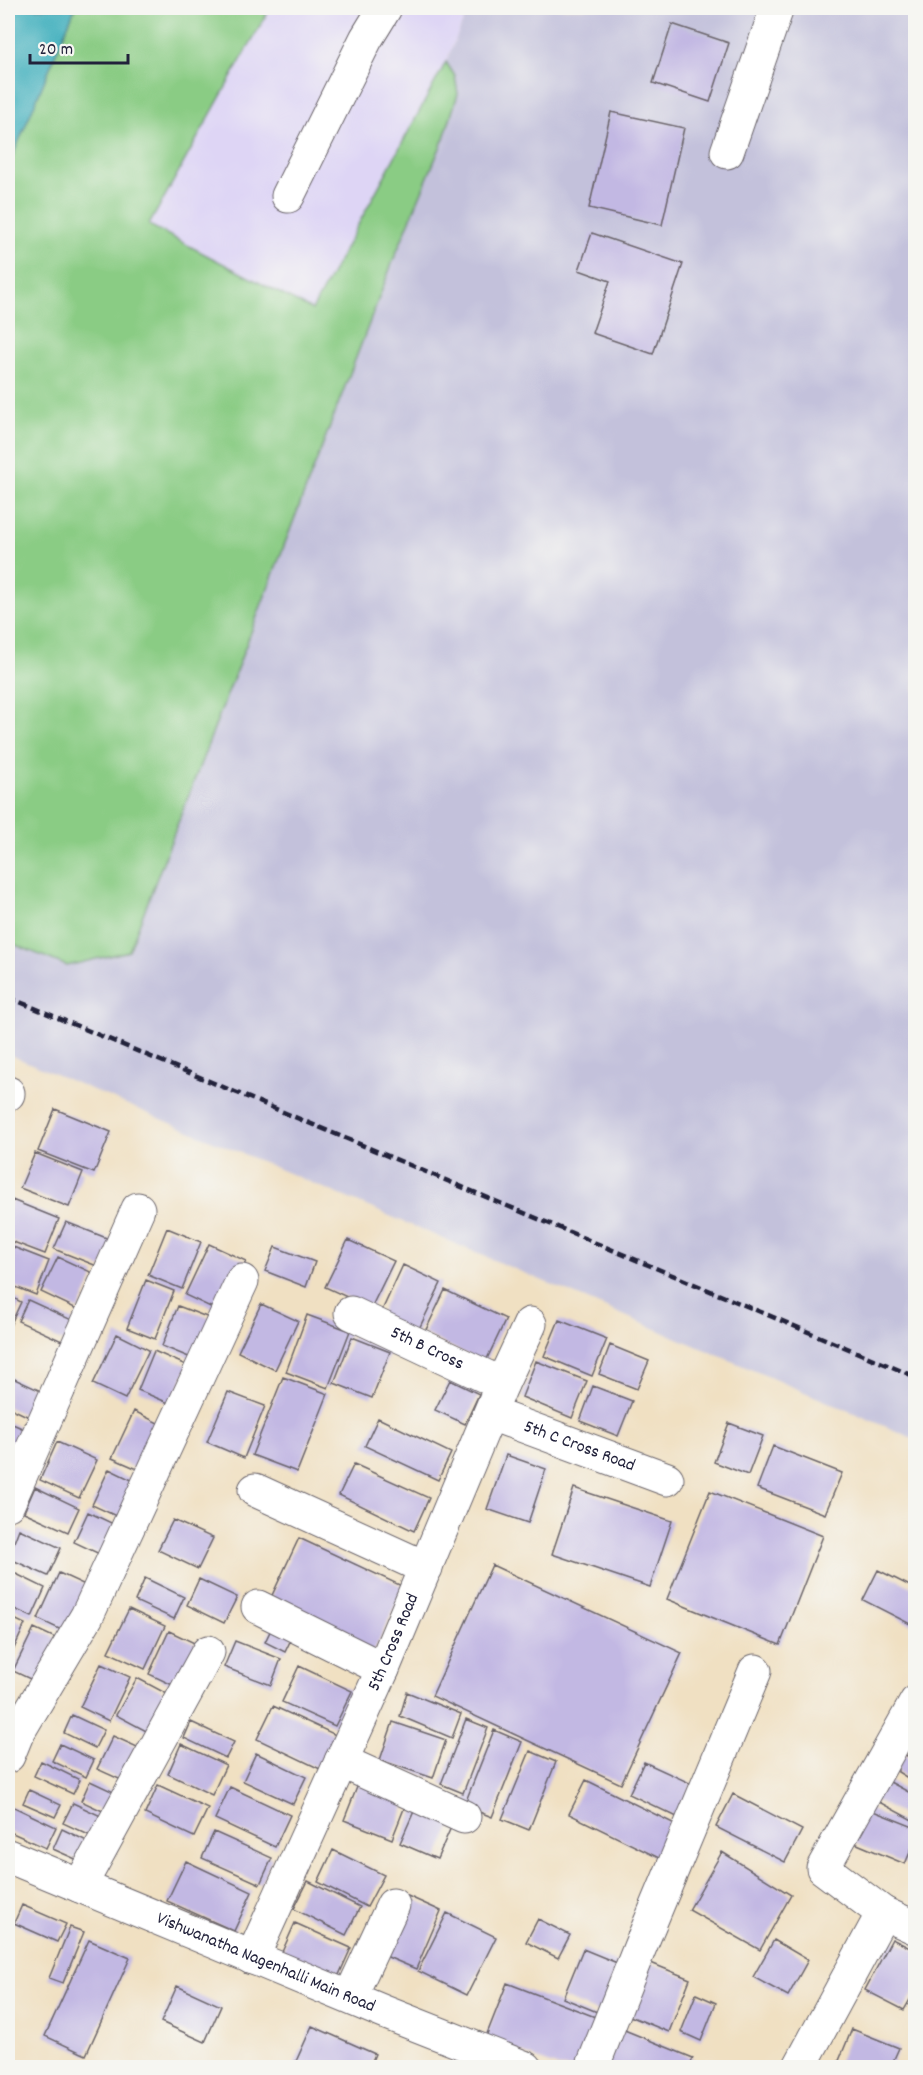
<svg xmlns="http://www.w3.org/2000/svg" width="923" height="2075" viewBox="0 0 923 2075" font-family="Dekko,sans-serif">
	<rect width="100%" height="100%" fill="#f6f6f2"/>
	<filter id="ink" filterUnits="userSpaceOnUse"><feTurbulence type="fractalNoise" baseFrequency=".0167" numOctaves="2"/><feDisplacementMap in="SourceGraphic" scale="12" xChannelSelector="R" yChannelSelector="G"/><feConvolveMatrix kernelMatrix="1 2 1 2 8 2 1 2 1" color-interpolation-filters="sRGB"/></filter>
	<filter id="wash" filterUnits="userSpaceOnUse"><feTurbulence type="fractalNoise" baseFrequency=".008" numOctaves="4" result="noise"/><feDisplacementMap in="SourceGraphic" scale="24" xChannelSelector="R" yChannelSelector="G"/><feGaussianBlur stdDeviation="1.35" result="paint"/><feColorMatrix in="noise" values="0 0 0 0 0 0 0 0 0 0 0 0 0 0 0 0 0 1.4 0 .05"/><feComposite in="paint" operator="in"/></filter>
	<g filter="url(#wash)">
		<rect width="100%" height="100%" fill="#f0e0c2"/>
		<!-- built -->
		<path fill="#ded5f5" d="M270,8h199l-23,54 -134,248 -163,-85z"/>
		<!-- industrial -->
		<path fill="#c3c1db" d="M469,8h446v1431l-907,-385v-112l59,24 62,-15 264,-690 51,-123 11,-62 -9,-14z"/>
		<!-- green -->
		<path fill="#8acc84" stroke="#567760" stroke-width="1.5" d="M75,8h195l-121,217 163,85 134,-248 9,14 3,18 -14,44 -51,123 -264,690 -62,15 -59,-24v-775z"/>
		<!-- water -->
		<path fill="#42b0be" stroke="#32697c" stroke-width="1.5" d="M8,8h67l-67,159z"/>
		<g id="blocks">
			<!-- building -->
			<path fill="#c2b8e3" d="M672,24l57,19 -19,59 -57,-19z
				M611,112l73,16 -22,97 -73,-17z
				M592,233l91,31 -30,90 -61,-21 18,-52 -31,-11z
				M55,1109l56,23 -17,41 -56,-22z
				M35,1153l48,19 -14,35 -49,-19z
				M12,1200l47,19 -14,35 -37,-14v-28z
				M66,1222l48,19 -12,27 -48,-19z
				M167,1228l34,14 -19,47 -34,-14z
				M348,1240l46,21 -23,47 -46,-21z
				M209,1244l37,17 -25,51 -36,-17z
				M8,1245l41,16 -13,34 -28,-11z
				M275,1247l40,15 -9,25 -41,-16z
				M58,1257l37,17 -16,36 -38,-18z
				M403,1265l38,18 -25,52 -37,-18z
				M146,1280l28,11 -19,48 -28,-11z
				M445,1290l61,29 -21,44 -61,-29z
				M8,1295l13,7 -13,28z
				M28,1300l46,21 -10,21 -46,-21z
				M261,1304l37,17 -23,49 -37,-18z
				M178,1306l34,13 -16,41 -34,-14z
				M307,1315l43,16 -22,57 -42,-16z
				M559,1320l48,19 -15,37 -48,-20z
				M117,1334l32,16 -24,49 -32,-15z
				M352,1337l38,15 -18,46 -38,-15z
				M610,1345l39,16 -12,28 -38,-15z
				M154,1351l34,15 -17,38 -33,-14z
				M536,1361l51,20 -15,37 -50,-21z
				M8,1376l33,15 -12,26 -21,-10z
				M283,1377l45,17 -31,78 -45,-17z
				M450,1380l29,14 -14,30 -30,-14z
				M593,1386l39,15 -14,35 -38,-15z
				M228,1392l37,14 -21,52 -37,-16z
				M134,1411l36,18 -21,45 -37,-16z
				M378,1418l73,35 -13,27 -73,-34z
				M8,1422l16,7 -16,34z
				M729,1423l34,13 -15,39 -34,-13z
				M57,1442l40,18 -18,38 -39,-18z
				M773,1446l69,27 -17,41 -68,-26z
				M506,1455l40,14 -18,54 -41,-14z
				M354,1464l75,34 -15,33 -75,-36z
				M109,1469l35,17 -17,35 -35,-16z
				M35,1487l44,21 -11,24 -44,-20z
				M574,1488l98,33 -22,66 -98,-33z
				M710,1491l113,45 -43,109 -113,-46z
				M88,1512l34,16 -14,30 -34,-16z
				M173,1520l40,18 -15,31 -40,-19z
				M19,1529l42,19 -13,28 -40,-18z
				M299,1538l105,49 -32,68 -105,-49z
				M492,1565l190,88 -61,131 -189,-88z
				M8,1570l37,18 -13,29 -24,-11z
				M878,1570l38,19v38l-53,-27z
				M59,1573l35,16 -22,46 -34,-16z
				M145,1578l39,19 -10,22 -39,-18z
				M199,1579l38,18 -13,26 -37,-18z
				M129,1609l36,17 -20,43 -37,-17z
				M8,1616l17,8 -17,38z
				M275,1621l20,10 -10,21 -20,-10z
				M34,1628l30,14 -21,43 -30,-14z
				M169,1631l34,16 -20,43 -34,-16z
				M235,1641l46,18 -10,26 -47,-18z
				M101,1664l29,13 -21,44 -29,-14z
				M299,1666l53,25 -17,35 -53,-24z
				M137,1678l34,18 -21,37 -34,-18z
				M407,1692l54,22 -9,24 -52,-22z
				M273,1706l63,29 -16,34 -63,-30z
				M72,1715l32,15 -9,18 -31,-15z
				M466,1719l22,9 -25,65 -22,-9z
				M191,1722l43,20 -8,16 -42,-20z
				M393,1722l53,18 -13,38 -53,-18z
				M494,1730l28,12 -30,75 -28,-11z
				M113,1736l31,14 -16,33 -31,-14z
				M60,1744l34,16 -8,17 -34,-16z
				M181,1744l45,21 -14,30 -44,-21z
				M897,1750l19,11v22l-18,-11z
				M530,1751l26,11 -27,68 -27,-11z
				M256,1753l50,24 -13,27 -50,-23z
				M41,1761l39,19 -7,14 -39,-18z
				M644,1762l48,22 -15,33 -48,-23z
				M877,1775l39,21v26l-50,-27z
				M361,1777l48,19 -17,43 -48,-19z
				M586,1780l93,46 -16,34 -94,-46z
				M90,1781l28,13 -9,20 -28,-13z
				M158,1785l50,23 -14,29 -49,-23z
				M230,1787l60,28 -15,32 -60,-28z
				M29,1790l32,15 -6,12 -32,-14z
				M733,1794l69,36 -17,32 -69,-35z
				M419,1800l37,16 -19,43 -37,-16z
				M73,1803l30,14 -10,20 -30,-14z
				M12,1806l44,21 -10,21 -38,-17v-16z
				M863,1807l53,21v10l-11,26 -55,-23z
				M62,1829l27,13 -9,19 -27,-12z
				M214,1832l58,26 -12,26 -58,-26z
				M333,1850l51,25 -17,32 -49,-25z
				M722,1852l69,43 -31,55 -71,-40z
				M186,1861l66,31 -18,39 -67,-30z
				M308,1881l52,26 -14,28 -52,-26z
				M401,1893l40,18 -25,58 -40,-17z
				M22,1905l44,19 -9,18 -43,-19z
				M447,1913l49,24 -29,58 -49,-24z
				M538,1919l32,16 -12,23 -32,-16z
				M295,1923l56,25 -13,29 -56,-25z
				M70,1927l14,5 -21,51 -14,-5z
				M892,1939l24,12v38l-12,21 -39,-20z
				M89,1940l41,18 -44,97 -41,-19z
				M774,1940l34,20 -20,36 -35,-19z
				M583,1949l39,16 -20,49 -39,-16z
				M646,1961l44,18 -21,53 -44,-18z
				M507,1983l96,37 -19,48h-23l-76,-29z
				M177,1986l44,20 -16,36 -44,-20z
				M696,1994l20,9 -15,38 -20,-9z
				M312,2026l63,28 -6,14h-76z
				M622,2029l71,29 -4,10h-83z
				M852,2029l47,19 -9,20h-54z"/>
		</g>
	</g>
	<g filter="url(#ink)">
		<use href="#blocks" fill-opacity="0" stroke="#6a646a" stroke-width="1.5"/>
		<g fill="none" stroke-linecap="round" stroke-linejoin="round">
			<defs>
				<g id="minor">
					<path d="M727,152l50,-144"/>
					<path d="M288,196l78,-157 19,-31"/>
					<path d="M8,1094v-1"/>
					<path id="s1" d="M351,1313l151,71"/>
					<path id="s2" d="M491,1414l176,65"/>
					<path d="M255,1490l171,78"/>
					<path d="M8,1504l130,-295"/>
					<path d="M258,1607l125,62"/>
					<path d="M8,1756l9,-22 70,-118 155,-335"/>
					<path d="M341,1761l123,56"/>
					<path id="s3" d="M8,1856l376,156 142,56"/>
					<path d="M80,1886l128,-234"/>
					<path d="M883,1913l33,15"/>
					<path id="s4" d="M252,1958l131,-289 119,-285 28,-60"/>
					<path d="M350,1997l43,-92"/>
					<path d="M592,2068l48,-121 115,-276"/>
					<path d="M799,2068l84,-155 -60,-45 93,-166"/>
				</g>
			</defs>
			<!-- minor casing -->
			<use href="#minor" stroke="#6a646a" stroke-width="35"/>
			<!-- minor -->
			<use href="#minor" stroke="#fff" stroke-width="33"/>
			<!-- rail -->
			<path stroke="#22223b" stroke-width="4.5" stroke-dasharray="9 4.5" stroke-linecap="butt" d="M8,997l908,380"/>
		</g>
	</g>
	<g text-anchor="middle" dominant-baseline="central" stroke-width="6" stroke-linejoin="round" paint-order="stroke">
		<!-- street labels -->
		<g font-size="18" fill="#22223b" stroke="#f6f6f2">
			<text stroke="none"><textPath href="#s1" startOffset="84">5th B Cross</textPath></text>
			<text stroke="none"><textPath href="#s2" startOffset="94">5th C Cross Road</textPath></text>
			<text stroke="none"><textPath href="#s4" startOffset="346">5th Cross Road</textPath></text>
			<text stroke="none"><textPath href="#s3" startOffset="279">Vishwanatha Nagenhalli Main Road</textPath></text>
		</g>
	</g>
	<!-- margin -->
	<rect width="923" height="2075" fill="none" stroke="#f6f6f2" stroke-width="30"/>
	<!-- scale -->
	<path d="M30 54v9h98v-9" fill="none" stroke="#22223b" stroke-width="3"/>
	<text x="39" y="54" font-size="18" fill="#22223b" stroke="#f6f6f2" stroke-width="4.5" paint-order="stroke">20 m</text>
</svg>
